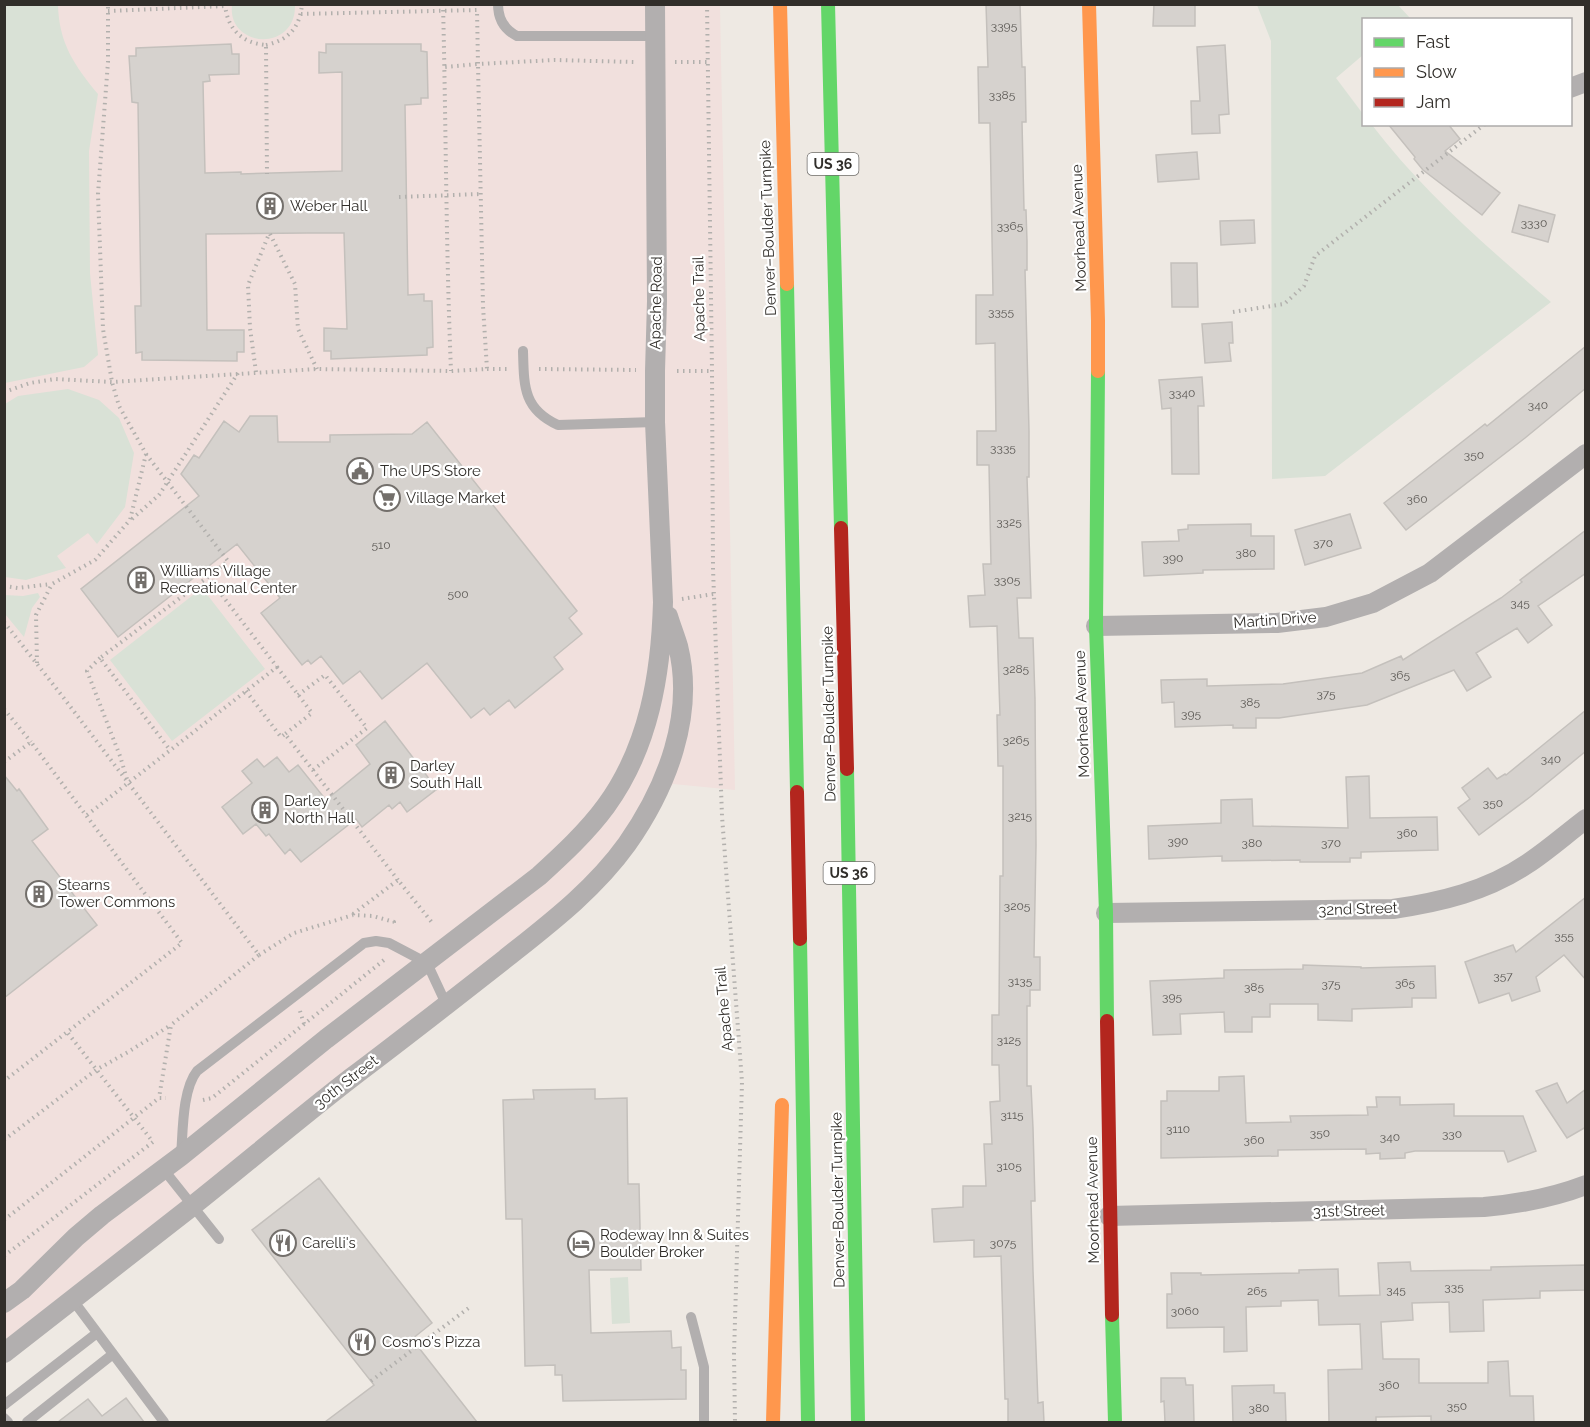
<svg xmlns="http://www.w3.org/2000/svg" width="1590" height="1427" viewBox="0 0 1590 1427" font-family="Raleway,sans-serif">
	<rect width="100%" height="100%" fill="#eee9e3"/>
	<!-- education -->
	<path fill="#f1e0dd" d="M5,5h715l15,785 -62,-6 -79,108 -589,469z"/>
	<!-- green -->
	<path fill="#d9e1d6" d="M5,4l53,1c1,38 16,60 40,89l-9,57 1,122 8,82 -14,12 -79,16z
		M295,5c1,48 -68,43 -63,0z
		M1257,5h141l12,13 -2,2h-44l-1,35 -27,23 27,36 1,10 8,1c51,67 115,122 179,177l-226,174 -53,3 -1,-438z
		M68,389l31,11 20,18 15,35 -9,54 -28,37 -9,-11 -31,23 9,12 -40,12 -21,-3v-173l13,-8z
		M202,588l63,81 -93,72 -62,-81z
		M38,593l2,4 -8,11 -8,29 -19,-23v-19l18,1z
		M628,1277l2,46 -18,1 -2,-46z"/>
	<!-- building -->
	<path fill="#d6d2ce" stroke="#c4c0bc" stroke-width="1.5" d="M986,4h34l2,63h3l1,55h-4l2,88h2l1,31v29h-2l4,161v46h-2l4,121h-14l2,40h14l2,61 1,146 -2,112h6v33h-10v16h-3v80h4l2,42 2,73h-4l2,70 5,132 5,-1 1,20h-36v-23h-3l-4,-143 -27,1v-17l-40,2 -2,-33 31,-2v-21h23l-2,-42h8l-2,-42 10,-1 -1,-36h-7v-50h7l1,-139h3v-110h-5l-1,-51h3l-3,-89 -27,1 -2,-31 17,-1 -2,-31h8l-2,-99h-12v-34h19l-1,-88 -19,1v-49h17l-3,-172h-11l-1,-56h10z
		M1154,4h41v22h-42z
		M231,44l1,10h7v20l-30,1 1,6 -7,1 2,91 36,-1v2l101,-3v-99l-23,1v-21l7,1v-9h95v7l6,1 1,46h-7v6l-16,1 3,190 16,-1v7h8l1,46 -6,1v7l-96,4v-8h-7v-23l23,1 -3,-96h-37l-101,1 1,96h37v22h-7v9l-95,-1v-8l-6,1 -1,-47h6l-3,-203 -6,-1 -3,-46h7v-8z
		M1225,45l4,69 -10,1 1,18 -28,1 -1,-33h9l-3,-54z
		M1388,124h60l12,15 -15,12 55,42 -18,22 -59,-45 -9,-11 1,-2z
		M1197,152l2,27 -41,3 -2,-27z
		M1519,205l36,10 -7,27 -36,-10z
		M1254,220l1,23 -34,2 -1,-24z
		M1171,263h26l1,44h-26z
		M1232,322l1,21h-4l2,18 -26,2 -3,-39z
		M1586,346v42l-61,50 -119,92 -22,-27 101,-79 2,2z
		M1202,377l2,29h-6l1,68h-27l-1,-66 -9,1 -3,-29z
		M250,416h27l1,26h52v-7l82,-1 15,-12 150,189 -8,7 13,16 -28,23 9,12 -48,39 -6,-8 -19,15 -6,-7 -13,10 -44,-55 -45,36 -22,-28 -17,13 -22,-28 -10,8 -3,-4 -6,5 -41,-52 19,-15 -43,-54 -119,93 -37,-48 118,-93 -18,-22 13,-19 5,3 25,-37 15,11z
		M1350,514l11,34 -56,17 -10,-35z
		M1251,524v12h23v33l-71,1v3l-59,3 -2,-34 37,-1 -1,-11 10,-1v-4z
		M1586,530v43l-48,33 14,19 -24,18 -11,-15 -41,25 15,24 -24,14 -13,-21 -87,35 -88,13h-23v10h-23v-3l-58,2 -1,-25 -12,1 -1,-23 46,-1v7l76,-2 79,-11 39,-17 2,4 98,-62 21,-16 -2,-2z
		M1586,710v41l-56,46 -51,38 -21,-27 12,-9 -8,-11 26,-20 9,11 8,-5 1,1z
		M385,721l52,68 -30,23 -7,-10 -8,7 -3,-4 -27,22 -6,-8 -55,43 -11,-13 -5,5 -16,-20 -3,2 -10,-12 -13,10 -21,-27 30,-24 -10,-12 15,-12 7,8 13,-10 12,15 9,-7 28,35 44,-36 -14,-19z
		M4,775l13,16 2,-2 29,40 -16,12 65,84 -93,73z
		M1369,776l1,42 67,-1 1,33 -77,2v6h-11v4h-50v-2l-78,1v-5l-73,3 -1,-33 73,-3v-23l31,-1 1,27 95,2 -2,-51z
		M1586,897v83l-22,-25 -28,22 4,14 -28,10 -3,-8 -30,10 -14,-41 48,-17 3,7z
		M1303,965l58,2v1l74,-2 1,32h-24v9l-60,2v12l-34,-1v-16h-48v13h-18v15h-27l-1,-20 -44,2 1,20 -28,1 -3,-54 74,-3v-8l79,-1z
		M1244,1076l2,47 45,-1 -1,-6 78,-1 -1,-8h10l-1,-10h24v8l54,-1v12h69l13,35 -28,11 -4,-11h-89l-10,2v5l-25,1v-6l-14,1v-5l-88,1v6l-117,2v-57h6v-10h52v-14z
		M1557,1083l10,20 19,-14v38l-19,11 -31,-47z
		M595,1089v10l32,-1 1,86h11l2,86h-52l2,63 80,-2 1,17 9,-1v23h5v29l-123,2 -1,-26h-7v-10l-30,1 -3,-147h-16l-3,-119 31,-1 -1,-9z
		M319,1178l113,145 -20,16 65,83h-152l49,-37 -122,-155z
		M1410,1262l1,9 80,-1v-3l95,-2v25l-46,1v7l-57,2 1,31 -34,1 -1,-30 -37,1 1,17 -32,2 2,37h36v24h69v-21l20,-1 2,35h23l1,26 -103,-1v-5l-55,1v5h-47l-1,-52 34,-1 -2,-45 -41,1 -1,-25 -37,1v5l-35,1 1,44 -23,1v-25l-57,1v-34h5l-1,-21h30v2l98,-2v-3l39,-1 1,27 41,-1 -2,-32z
		M1161,1378h24l1,7h7l1,37h-29l-1,-21 -3,1z
		M1274,1385v8h11l1,29h-53l-1,-36z
		M126,1398l18,24h-86l30,-23 14,17z"/>
	<g fill="none" stroke-linecap="round" stroke-linejoin="round">
		<!-- path -->
		<path stroke="#b2b0ad" stroke-width="4" stroke-dasharray="1.5 4.5" stroke-linecap="butt" d="M225,4c2,25 17,39 41,41l1,129
			M443,4c3,123 3,245 8,367
			M707,4l5,367 1,197 9,248 20,266 -8,272 1,68
			M108,11l117,-5
			M301,14l176,-4 1,54 77,-4 79,2
			M266,45c23,-5 34,-18 36,-41
			M675,62h32
			M399,197l82,-3
			M270,234l25,50 3,45 19,40
			M1233,312l51,-8 20,-18 11,-30 170,-132
			M487,369h20
			M539,369l97,1
			M677,371h35
			M256,372l-6,-44 -2,-43 21,-51
			M4,392l26,-9 25,-4 57,3 205,-13 134,2 36,-2 -4,-63 -5,-242 -33,3
			M146,454l82,107 -20,16
			M132,519l27,-24 79,-122
			M4,586l14,2 33,-4
			M682,599l32,-5
			M4,622l59,75 196,258 -88,70 -12,73
			M100,658l-13,13 33,85 7,23
			M37,663l-1,-48 16,-31 43,-24 35,-40 16,-66 -27,-48 -7,-24 -9,-53 -5,-135 10,-132v-58
			M277,667l35,46 -27,21
			M246,691l35,46 4,-3 113,146
			M298,695l27,-20 42,53 -54,42
			M4,709l27,33
			M4,762l27,-20 151,201 -178,138
			M87,815l190,-148 -69,-90 -108,81 70,92
			M353,914l45,-34 36,45
			M259,955l35,-22 59,-18 20,1 21,6 -1,5
			M300,1011l5,16
			M203,1100l9,-2 172,-138
			M4,1140l92,-70 32,-18 43,-27
			M4,1220l155,-122h7
			M4,1256l149,-114 -86,-110
			M371,1381l99,-74"/>
		<!-- lane -->
		<path stroke="#b2afaf" stroke-width="10" d="M498,4c0,15 7,26 19,32h139
			M523,351c1,35 0,58 35,74l97,-3
			M181,1156c2,-24 1,-66 16,-85l167,-128 12,-2 13,2 38,20 20,43
			M164,1170l55,69
			M72,1299l92,123
			M691,1317l13,50v55
			M4,1405l93,-72
			M4,1418l4,4
			M27,1422l86,-68"/>
		<!-- street -->
		<path stroke="#b2afaf" stroke-width="20" d="M1570,88l16,-6
			M1096,626l181,-3 49,-6 47,-14 57,-30 156,-119
			M1106,913l287,-4c48,-7 94,-18 134,-45 20,-13 39,-30 59,-45
			M1109,1216l375,-9c35,-3 68,-9 102,-22
			M4,1303l18,-13 54,-53 26,-22 79,-59 145,-117 213,-163c23,-21 48,-44 67,-70 43,-59 55,-132 57,-204l-8,-180v-51l2,-70 -2,-297
			M4,1353c62,-49 125,-97 187,-146 54,-43 106,-87 160,-129 52,-39 103,-79 154,-119 44,-35 89,-69 122,-115 40,-57 68,-129 51,-198 -3,-10 -7,-20 -10,-30"/>
		<!-- fast -->
		<path stroke="#63d668" stroke-width="14" d="M828,4l13,524
			M787,284l10,508
			M1098,371l-2,255 10,287 1,108
			M847,769l11,653
			M800,939l8,483
			M1112,1315l3,107"/>
		<!-- slow -->
		<path stroke="#ff974d" stroke-width="14" d="M780,4l7,280
			M1089,4l9,317v50
			M773,1422l9,-317"/>
		<!-- jam -->
		<path stroke="#b3261e" stroke-width="14" d="M841,528l6,241
			M797,792l3,147
			M1107,1021l5,294"/>
	</g>
	<!-- icons -->
	<defs>
		<symbol id="building-ring" viewBox="-11 -11 22 22"><circle r="9.5" fill="#fff" stroke="#736f6b" stroke-width="1.5"/><path d="M-4-6H4V6H1V3H-1V6H-4ZM-2.5-4.3h1.7v1.8h-1.7ZM.8-4.3h1.7v1.8H.8ZM-2.5-1h1.7V.8h-1.7ZM.8-1h1.7V.8H.8Z" fill="#736f6b"/></symbol>
		<symbol id="civic-ring" viewBox="-11 -11 22 22"><circle r="9.5" fill="#fff" stroke="#736f6b" stroke-width="1.5"/><path d="M-.6-6.5H3V-4.5H.6V-3L4-1V1h2V6H-6V1h2V-1L-.6-3ZM-1.2 2.5V6h2.4V2.5Z" fill="#736f6b"/></symbol>
		<symbol id="supermarket-ring" viewBox="-11 -11 22 22"><circle r="9.5" fill="#fff" stroke="#736f6b" stroke-width="1.5"/><path d="M-6-5.5h2.5l.6 2H6L4.5 2H-2.5L-4.4-4H-6ZM-1.5 3.2a1.3 1.3 0 1 0 .1 0ZM3 3.2a1.3 1.3 0 1 0 .1 0Z" fill="#736f6b"/></symbol>
		<symbol id="restaurant-ring" viewBox="-11 -11 22 22"><circle r="9.5" fill="#fff" stroke="#736f6b" stroke-width="1.5"/><path d="M-5-6h1v4h1v-4h1v4h1v-4h1v5L-1.5 .5V6h-2V.5L-5-1ZM5-6V6H3V1.5H1.5Q1.5-4 5-6Z" fill="#736f6b"/></symbol>
		<symbol id="hotel-ring" viewBox="-11 -11 22 22"><circle r="9.5" fill="#fff" stroke="#736f6b" stroke-width="1.5"/><path d="M-6-4.5h1.5V1H6V5H4.5V3h-9V5H-6ZM-4 0a1.8 1.8 0 1 1 3.6 0ZM.5 0V-2.5h3Q6-2.5 6 0Z" fill="#736f6b"/></symbol>
	</defs>
	<g fill-rule="evenodd">
		<use href="#building-ring" x="255" y="191" width="30" height="30"/>
		<use href="#civic-ring" x="345" y="456" width="30" height="30"/>
		<use href="#supermarket-ring" x="372" y="483" width="30" height="30"/>
		<use href="#building-ring" x="126" y="565" width="30" height="30"/>
		<use href="#building-ring" x="376" y="760" width="30" height="30"/>
		<use href="#building-ring" x="250" y="795" width="30" height="30"/>
		<use href="#building-ring" x="24" y="879" width="30" height="30"/>
		<use href="#restaurant-ring" x="268" y="1228" width="30" height="30"/>
		<use href="#hotel-ring" x="566" y="1229" width="30" height="30"/>
		<use href="#restaurant-ring" x="347" y="1327" width="30" height="30"/>
	</g>
	<g text-anchor="middle" dominant-baseline="central" stroke-width="4.5" stroke-linejoin="round" paint-order="stroke">
		<!-- number labels -->
		<g font-size="12" fill="#5d5a56">
			<text x="1004" y="26">3395</text>
			<text x="1002" y="95">3385</text>
			<text x="1534" y="223">3330</text>
			<text x="1010" y="226">3365</text>
			<text x="1001" y="312">3355</text>
			<text x="1182" y="393">3340</text>
			<text x="1538" y="405">340</text>
			<text x="1003" y="448">3335</text>
			<text x="1474" y="455">350</text>
			<text x="1417" y="499">360</text>
			<text x="1009" y="522">3325</text>
			<text x="1323" y="543">370</text>
			<text x="381" y="545">510</text>
			<text x="1246" y="553">380</text>
			<text x="1173" y="558">390</text>
			<text x="1007" y="580">3305</text>
			<text x="458" y="594">500</text>
			<text x="1520" y="603">345</text>
			<text x="1016" y="669">3285</text>
			<text x="1400" y="675">365</text>
			<text x="1326" y="694">375</text>
			<text x="1250" y="702">385</text>
			<text x="1191" y="714">395</text>
			<text x="1016" y="740">3265</text>
			<text x="1551" y="759">340</text>
			<text x="1493" y="803">350</text>
			<text x="1020" y="816">3215</text>
			<text x="1407" y="833">360</text>
			<text x="1178" y="841">390</text>
			<text x="1252" y="843">380</text>
			<text x="1331" y="843">370</text>
			<text x="1017" y="906">3205</text>
			<text x="1564" y="936">355</text>
			<text x="1503" y="976">357</text>
			<text x="1020" y="981">3135</text>
			<text x="1405" y="983">365</text>
			<text x="1331" y="984">375</text>
			<text x="1254" y="987">385</text>
			<text x="1172" y="997">395</text>
			<text x="1009" y="1040">3125</text>
			<text x="1012" y="1115">3115</text>
			<text x="1178" y="1129">3110</text>
			<text x="1320" y="1133">350</text>
			<text x="1452" y="1134">330</text>
			<text x="1390" y="1137">340</text>
			<text x="1254" y="1140">360</text>
			<text x="1009" y="1166">3105</text>
			<text x="1003" y="1243">3075</text>
			<text x="1454" y="1287">335</text>
			<text x="1396" y="1290">345</text>
			<text x="1257" y="1291">265</text>
			<text x="1185" y="1311">3060</text>
			<text x="1389" y="1385">360</text>
			<text x="1457" y="1406">350</text>
			<text x="1259" y="1408">380</text>
		</g>
		<!-- shield labels -->
		<g fill="#fff" stroke="#6f6d6a" stroke-width="1.5">
			<rect x="807.5" y="153" width="51" height="22" rx="4.5"/>
			<rect x="823.5" y="862" width="51" height="22" rx="4.5"/>
		</g>
		<g font-size="14" font-weight="bold" fill="#312e2a">
			<text x="833" y="164">US 36</text>
			<text x="849" y="873">US 36</text>
		</g>
		<!-- poi labels -->
		<g font-size="15" fill="#312e2a" stroke="#fff" text-anchor="start">
			<text x="290" y="206">Weber Hall</text>
			<text x="380" y="471">The UPS Store</text>
			<text x="406" y="498">Village Market</text>
			<text x="160" y="571">Williams Village<tspan x="160" dy="17">Recreational Center</tspan></text>
			<text x="410" y="766">Darley<tspan x="410" dy="17">South Hall</tspan></text>
			<text x="284" y="801">Darley<tspan x="284" dy="17">North Hall</tspan></text>
			<text x="58" y="885">Stearns<tspan x="58" dy="17">Tower Commons</tspan></text>
			<text x="600" y="1235">Rodeway Inn &amp; Suites<tspan x="600" dy="17">Boulder Broker</tspan></text>
			<text x="302" y="1243">Carelli's</text>
			<text x="382" y="1342">Cosmo's Pizza</text>
		</g>
		<!-- street labels -->
		<g font-size="15" fill="#312e2a" stroke="#fff">
			<text transform="translate(768 228) rotate(-92)">Denver–Boulder Turnpike</text>
			<text transform="translate(1079 228) rotate(-92)">Moorhead Avenue</text>
			<text transform="translate(699 299) rotate(-91)">Apache Trail</text>
			<text transform="translate(656 303) rotate(-89)">Apache Road</text>
			<text transform="translate(1275 620) rotate(-4)">Martin Drive</text>
			<text transform="translate(829 714) rotate(-91)">Denver–Boulder Turnpike</text>
			<text transform="translate(1082 714) rotate(-92)">Moorhead Avenue</text>
			<text transform="translate(1358 909) rotate(-2)">32nd Street</text>
			<text transform="translate(724 1009) rotate(-95)">Apache Trail</text>
			<text transform="translate(346 1082) rotate(-38)">30th Street</text>
			<text transform="translate(838 1200) rotate(-91)">Denver–Boulder Turnpike</text>
			<text transform="translate(1093 1200) rotate(-91)">Moorhead Avenue</text>
			<text transform="translate(1349 1211) rotate(-1)">31st Street</text>
		</g>
	</g>
	<!-- border -->
	<rect width="1590" height="1427" fill="none" stroke="#312e2a" stroke-width="12"/>
	<!-- legend -->
	<rect x="1362" y="18" width="210" height="108" fill="#ffffff" stroke="#adabaa" stroke-width="1.5"/>
	<rect x="1374" y="38" width="30" height="9" fill="#63d668" stroke="#adabaa" stroke-width="1.5"/>
	<text x="1416" y="48" font-size="18" fill="#312e2a">Fast</text>
	<rect x="1374" y="68" width="30" height="9" fill="#ff974d" stroke="#adabaa" stroke-width="1.5"/>
	<text x="1416" y="78" font-size="18" fill="#312e2a">Slow</text>
	<rect x="1374" y="98" width="30" height="9" fill="#b3261e" stroke="#adabaa" stroke-width="1.5"/>
	<text x="1416" y="108" font-size="18" fill="#312e2a">Jam</text>
</svg>
